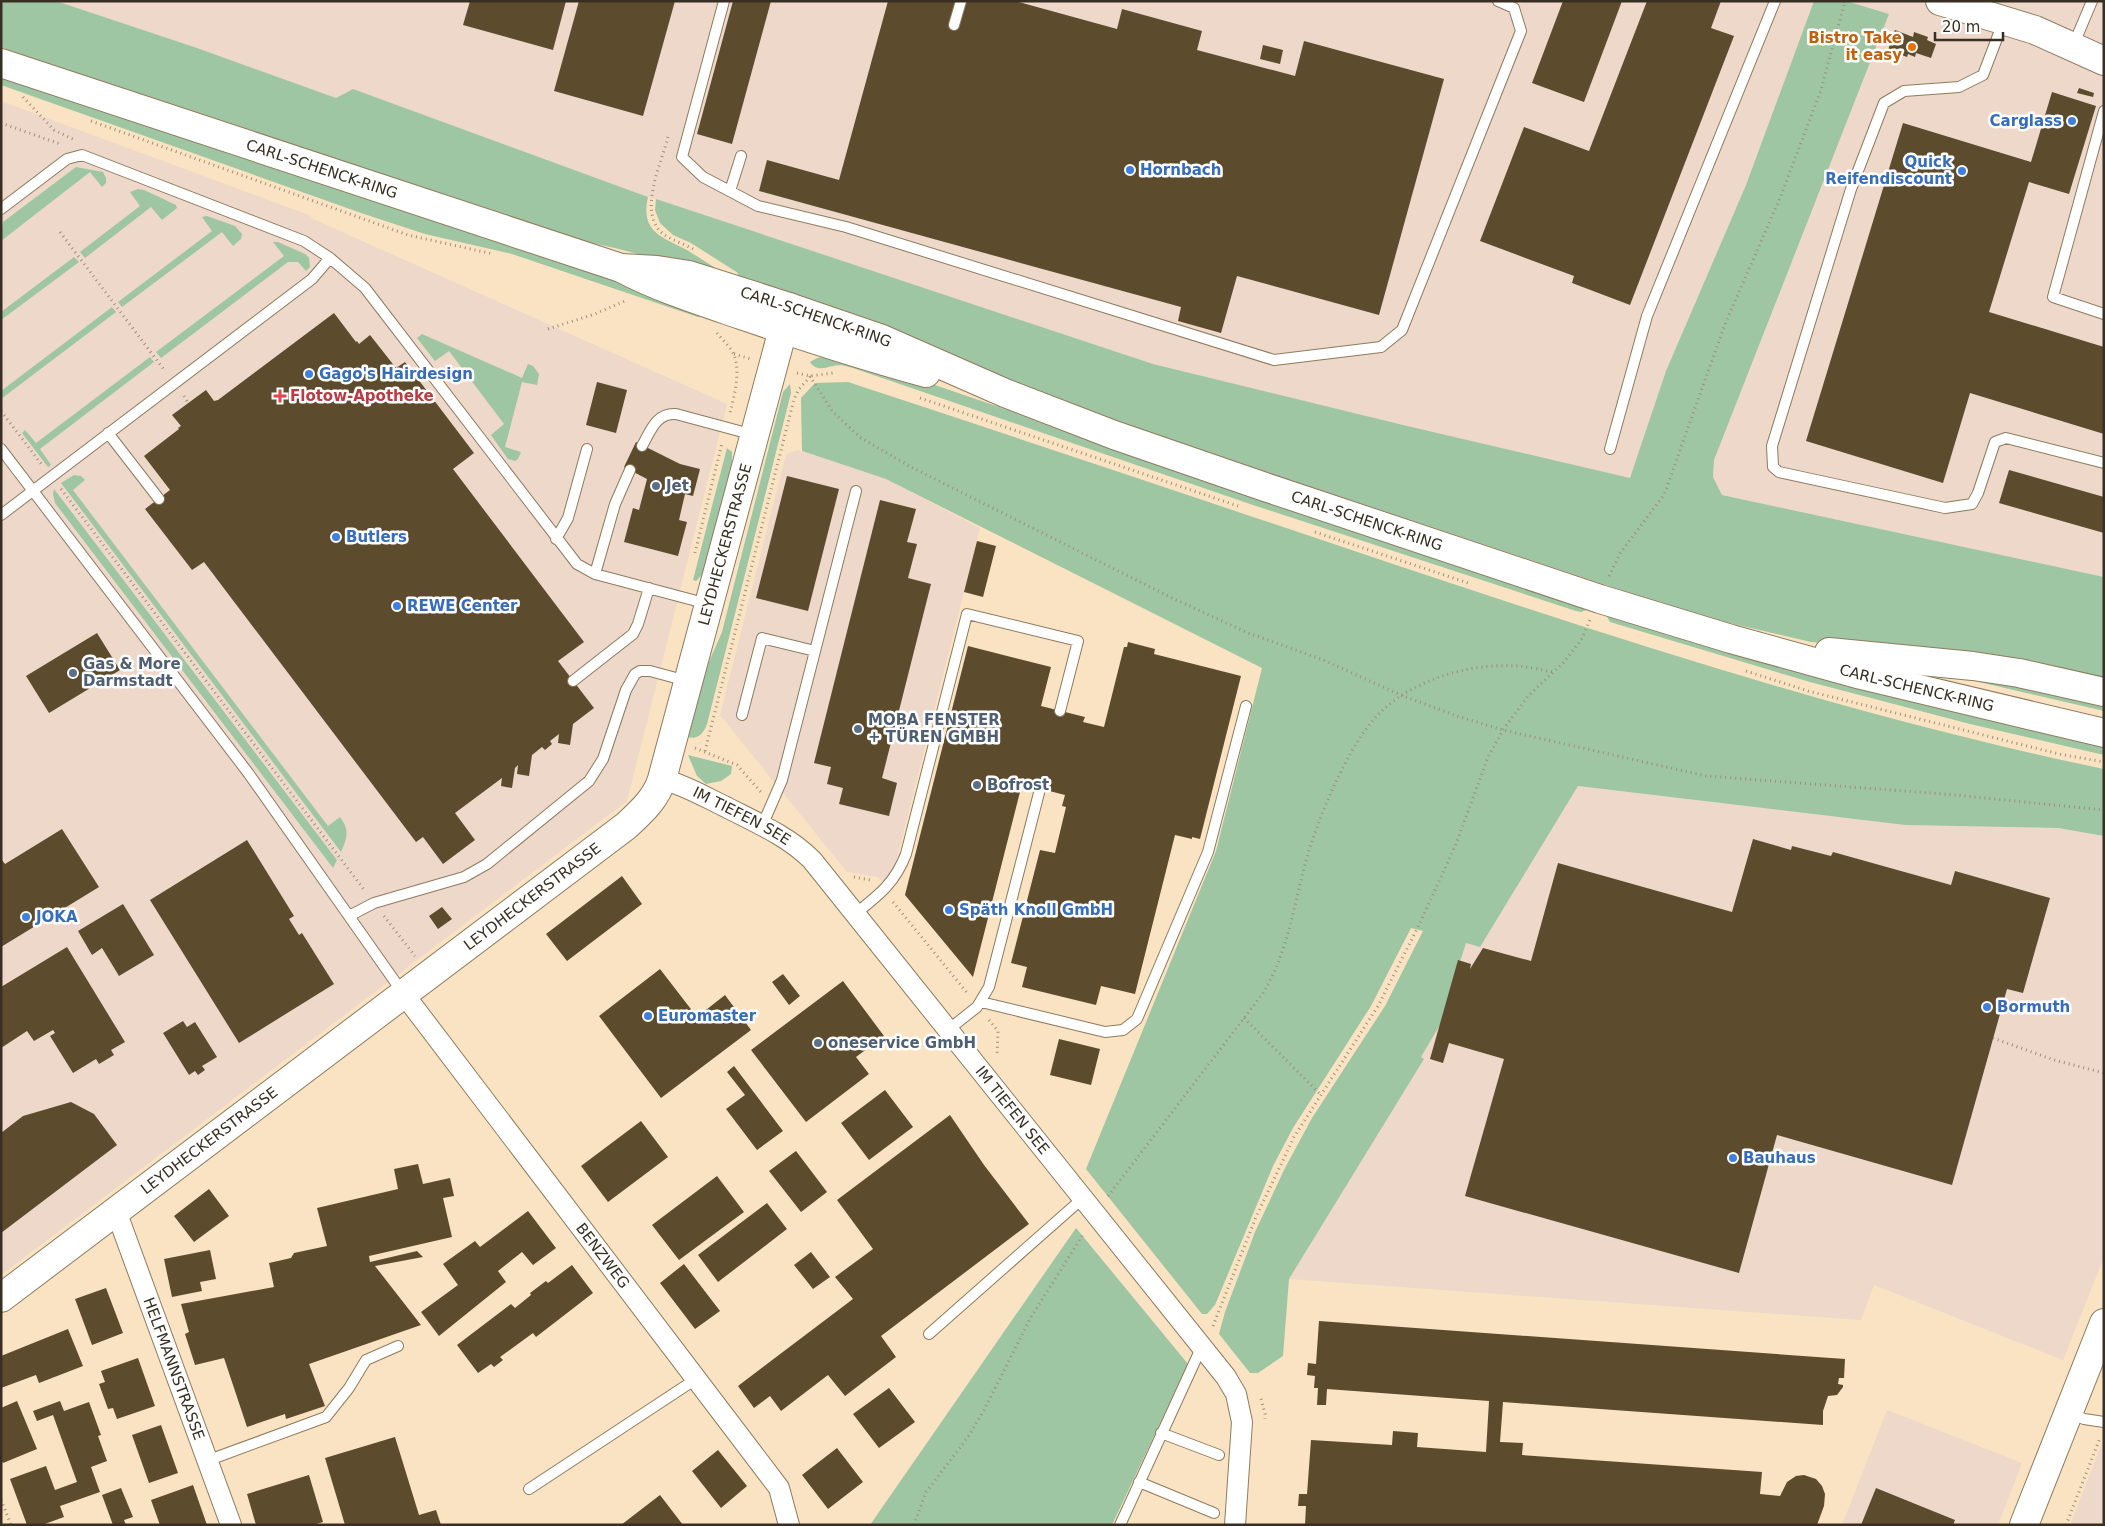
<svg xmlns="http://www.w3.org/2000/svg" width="2105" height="1526" viewBox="0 0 2105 1526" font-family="'DejaVu Sans',sans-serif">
	<rect width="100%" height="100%" fill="#f9e3c2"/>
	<!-- commercial -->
	<path fill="#edd8ca" d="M56,1h1758l-68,184 -80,186 -35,108 -228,-54 -250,-61 -505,-167 -295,-108 -17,9 -139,-50z
		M1846,1h258v576l-382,-82 -9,-18 1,-17 174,-445z
		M1,101l308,114 4,4 414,185 -100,397 -626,474z
		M797,450l89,29 94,49 -91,362 -11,-13 -31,-5 -127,-157 64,-253 3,-8z
		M1578,786l327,39 153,3 46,8v421l-41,103 -189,-75 -13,35 -572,-41 135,-220 -3,-2 19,-32 26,-82 14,3z
		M1887,1410l135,53 -24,62h-156z
		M2104,1438v87h-34z"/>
	<!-- green -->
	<path fill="#9ec6a2" d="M1,1h55l141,47 139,50 17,-9 295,108c-8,35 14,40 39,53 10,6 20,13 30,19l4,8 -102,-28 -53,-12 -492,-163 -73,-27z
		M1814,1h32l43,13 -175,446 -1,17 9,18 382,82v101l-125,-25 -168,-11 -112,-26 -601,-200 -106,-44 -256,-90 2,-9 -47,-30 -18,-8 -13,-12 -5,-13 1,-11 497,165 250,61 227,53 36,-107 80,-186z
		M1,76l585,192 121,47 -9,2 -186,-63 -87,-20 -61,-20 -363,-129z
		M76,167l27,5 3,6v5l-4,4 -12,-15 -89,69 2,-19z
		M138,189l6,1 32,15 1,3 -15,12 -11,-13 -66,51 -5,-6 60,-46 -10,-14z
		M207,216l28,10 7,8 -1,5 -8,7 -11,-14 -100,75 -4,-5 94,-71 -10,-14z
		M273,242h5l27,12 4,4 1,9 -4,4 -8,-9h-10l-127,96 -5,-6 128,-96z
		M74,257l5,5 -78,58v-8z
		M112,307l4,5 -115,87v-8z
		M422,334l100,44 6,-14 5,2 6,8 -2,11 -15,-3 -17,65 16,5 -3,7 -3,2 -7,-2 -17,-24 13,-11 -55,-73 -14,10 -18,-23z
		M830,356l26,2 733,251 -8,3 -5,-1 -323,-106 -400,-137c-4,-1 -8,-2 -12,-3 -12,0 -23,9 -31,-3l7,-4z
		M150,357l4,5 -114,87 11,16 -3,2 -26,-34 3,-3 11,13z
		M848,382c182,60 364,121 545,182 234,78 469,155 711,205v67l-46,-8 -153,-3 -327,-39 -98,161 -14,-4 -26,82 -19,32 3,2 -135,220 -6,77 -25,17h-8l-31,-39 6,-22 30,-80 30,-64 27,-50 73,-112 38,-75 -12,-3 -40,78 -78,122 -20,38 -58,139 -8,9h-5l-116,-145 130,-318 46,-183 -376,-189 -84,-28 -1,-53 14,-15z
		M790,384l1,9 -84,331c-4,10 -9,16 -20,13l14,-57 21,-48 61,-240z
		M727,448l5,4v10l-29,112 -7,7 -3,-1z
		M74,475l7,1 4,4 -12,10 255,336 12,-9c10,13 7,21 1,35l-280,-369z
		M54,489l283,371 -4,8 -278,-365 -2,-9z
		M1607,611l497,135v9l-134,-31 -160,-42 -200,-60 -4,-7z
		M1981,674l123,29v8l-125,-29z
		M688,755l44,11 -1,8 -10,7 -15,3 -9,-8z
		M1076,1228l112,136 -76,161h-242z"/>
	<!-- building -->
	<path fill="#5d4b2e" d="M470,1h96l-13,49 -90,-25z
		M579,1h96l-32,115 -89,-25z
		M733,1h38l-39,143 -35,-10z
		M888,1h127l102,28 5,-20 80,22 -5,19 98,26 9,-35 140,38 -65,236 -142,-39 -16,57 -43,-12 3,-14 -422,-116 8,-31 72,20z
		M1563,1h59l-38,101 -52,-19z
		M1647,1h74l-10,27 23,8 -104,269 -58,-22 2,-7 -94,-35 44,-114 65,24z
		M1895,30l18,7 1,-5 14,5 -1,3 9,4 -5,14 -15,-5 -1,4 -7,-3 -1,3 -19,-7z
		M1263,45l20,5 -3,14 -20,-5z
		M2079,88l15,5 -1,4 -16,-4z
		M2052,92l44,14 -27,88 -40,-12 -40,130 115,35v87l-134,-41 -27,90 -137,-42 97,-318 128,39z
		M334,313l22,29 1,-1 2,3 11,-9 26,33 9,-6 69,91 -21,16 131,173 -26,19 36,47 -21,16 -3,21 -12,-2 1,-9 -9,7 2,3 -7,6 -3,-3 -10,8 -3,21 -12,-2 1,-9 -3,3 -3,20 -11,-2 1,-8 -47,35 20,27 -32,24 -20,-27 -7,5 -212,-280 -12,8 -47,-61 25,-19 -26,-34 35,-27 -1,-1 3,-2 -9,-11 34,-25 8,11 4,-1z
		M597,382l30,8 -11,43 -30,-8z
		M636,442l44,22 20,5 -7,27 -8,-2 -6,26 8,2 -9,34 -54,-14 9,-34 6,2 8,-31 -23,-12z
		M2009,470l95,27v36l-105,-30z
		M787,476l52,13 -31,122 -52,-13z
		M880,500l36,9 -9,33 10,2 -9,34 23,6 -49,194 15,5 -8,33 -50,-12 4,-16 -16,-4 4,-17 -17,-4z
		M977,541l19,5 -13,51 -19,-5z
		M97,633l23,37 -71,43 -23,-37z
		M1128,642l27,7 -1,5 87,22 -41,163 -8,-2v2l-17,-4 -40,159 -34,-8 -5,19 -74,-18 5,-20 -16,-4 29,-113 15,3 11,-46 -4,-1 3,-11 -43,-11 -49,193 -68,-82 63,-249 83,21 -10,39 44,11 -2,5 21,5 20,-80h3z
		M62,829l37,58 -98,60v-88l4,5z
		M1753,839l38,11 1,-4 39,10 2,-4 118,33 4,-14 95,27 -27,95 -16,-4 -55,196 -175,-50 -38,138 -274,-77 39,-137 -55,-16 -6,20 -13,-4 28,-99 13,4 -1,5 13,-21 48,13 27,-98 174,49z
		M247,840l47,76 -5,3 10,16 3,-2 32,51 -95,59 -89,-143z
		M622,876l20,28 -75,57 -21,-27z
		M123,904l31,51 -35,21 -17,-28 -10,7 -14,-24z
		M442,907l10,12 -14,10 -9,-13z
		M67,947l58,95 -14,8 3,5 -15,9 -3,-5 -23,14 -23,-37 5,-3 -2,-3 -19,11 -7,-10 -26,17v-61z
		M660,969l37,48 28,-22 26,35 -90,68 -62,-82z
		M783,974l17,22 -11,9 -17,-23z
		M843,981l41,55 -28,21 13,17 -63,48 -55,-72z
		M183,1021l4,6 8,-5 22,35 -15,9 3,4 -7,5 -3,-4 -6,4 -26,-42z
		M1059,1039l41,10 -9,36 -41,-10z
		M734,1066l49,65 -26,19 -31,-41 19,-14 -18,-23z
		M885,1090l28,37 -44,33 -28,-37z
		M71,1102l23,12 23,31 -116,88v-100l22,-17z
		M950,1115l34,50 45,59 -148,112 15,21 -51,39 -17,-21 -47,36 -11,-15 -16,12 -16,-22 115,-87 -18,-22 38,-28 -36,-49z
		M641,1121l27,36 -60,45 -27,-36z
		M796,1151l31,41 -26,20 -32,-41z
		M418,1164l5,20 27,-6 4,18 -11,2 9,39 -83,19 1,6 47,-11 6,6 -48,9 46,59 -112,39 16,42 -39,13 -1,-5 -38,13 -23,-69 -29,7 -10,-31 4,-2 -8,-28 93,-17 -5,-24 22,-5 3,-5 33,-7 -10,-38 81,-19 -4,-20z
		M717,1176l27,36 -65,48 -27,-35z
		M209,1189l20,27 -35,26 -20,-26z
		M767,1203l20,26 -69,53 -20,-27z
		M528,1211l28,37 -23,17 -11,-13 -24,19 8,11 -67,54 -18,-24 37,-27 -15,-21 32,-23 5,6z
		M210,1250l6,29 -16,3 2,9 -30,6 -8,-38z
		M811,1252l19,25 -17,12 -19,-24z
		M684,1264l36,47 -25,18 -35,-46z
		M572,1265l21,28 -57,44 -3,-4 -33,24 3,3 -9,7 -3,-3 -13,9 -21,-28 54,-41 4,4 16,-13 -1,-2 16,-12 2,2z
		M106,1288l17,45 -31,12 -17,-46z
		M1319,1321l526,38 -1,19h-5l-1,6 5,1v2l-6,8 -9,1 -5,15v14l-320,-23 -3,40 23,1 -1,12 240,17 -2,22 20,2 7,-14 9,-6 8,-1 12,4 6,7 3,8 -1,12 -7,19h-512l1,-19h-8l1,-12h8l4,-54 81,5 1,-14 25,2 -1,14 69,5 3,-51 -162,-12 -1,16h-9l1,-17h-4l1,-12 -8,-1 1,-12 8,1z
		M68,1329l15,37 -44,17 -3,-8 -35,13v-32z
		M138,1358l17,48 -38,13 -4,-11 -5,1 -9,-25 6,-2 -4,-11z
		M889,1388l26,34 -36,26 -26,-34z
		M17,1401l20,48 -34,14 -2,-4v-51z
		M60,1401l4,10 25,-9 12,33 -3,1 9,25 -16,6 9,25 -40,14 4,11 -22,8h-15l-17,-46 36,-13 9,24 22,-8 -24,-67 -16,6 -4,-10z
		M161,1425l17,48 -29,10 -17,-48z
		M395,1437l24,78 17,-5 5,15h-96l-20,-67z
		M837,1448l26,34 -35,27 -26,-34z
		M718,1450l29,36 -26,22 -29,-37z
		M309,1475l14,47 -10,3h-57l-9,-31z
		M193,1485l14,40h-47l-9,-25z
		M121,1488l12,29 -9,3 2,5h-13l-11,-30z
		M1876,1488l79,32 -2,5h-92z
		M660,1495l23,30h-62z"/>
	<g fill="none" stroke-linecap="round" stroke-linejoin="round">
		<defs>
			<path id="lane" d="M724,1l-42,156 21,20 55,29 88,21 428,133 107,-13 21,-17 119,-299 -7,-23 -16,-7
				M2004,20l-21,55 -24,12 -55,4 -20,12 -33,86 -79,257 1,21 6,5 166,36 27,-4 6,-11 17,-51 11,-4 98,25
				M954,25l7,-24
				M2073,46l19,-45
				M2104,111l-51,186 51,17
				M730,191l11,-35
				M1,209l66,-50 15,-4 222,86 26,17 35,30 212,276 18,10 113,30
				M108,433l51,66
				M642,446c9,-16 14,-33 34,-32l78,21
				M1,449l248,325 154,219
				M1610,449l37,-133 128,-315
				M1,515l311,-236 18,-21
				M556,539l12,-21 19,-69
				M595,574l20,-70 15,-34
				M573,681l60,-47 5,-10 11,-36
				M742,715l20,-77 53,13
				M762,826l20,-46 74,-289
				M855,914c24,-19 40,-31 51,-60l61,-240 111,27 -18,70
				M349,916l25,-13 90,-26 23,-13 102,-83 14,-22 23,-69 9,-16 5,-3h10l37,10
				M981,1002l124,30 18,-2 14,-11 71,-167 38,-146
				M948,1030l29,-23 12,-20 51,-198
				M929,1334l154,-136
				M2069,1413l15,6 20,3
				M1161,1433l58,22
				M209,1460l117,-43 23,-29 17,-28 32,-14
				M1139,1482l75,31
				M529,1489l167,-110
				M1120,1525l82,-179"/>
			<g id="street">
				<path id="s1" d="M662,779c23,6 43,18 64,28 29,15 62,29 86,53l414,517 10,17 6,28 -7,103"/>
				<path id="s2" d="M403,993l376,495 10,37"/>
				<path id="s3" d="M116,1211l115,314"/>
			</g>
			<g id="secondary">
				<path d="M1940,1l95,29 69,31"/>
				<path id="s4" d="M1,63l620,205c38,20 79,33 120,47 61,21 123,41 185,58"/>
				<path id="s5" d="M621,268l36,2 32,5 100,32 93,32 123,54 109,42 151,52 335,112 131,40 130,36 243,58"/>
				<path d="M1829,652l144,14 46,7 85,19"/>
				<path id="s6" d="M1,1298l625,-472c15,-14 30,-27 36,-47l127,-472"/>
				<path d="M2024,1525l80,-202"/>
			</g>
		</defs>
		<!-- lane casing -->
		<use href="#lane" stroke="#8f7b5d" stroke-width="12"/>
		<!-- street casing -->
		<use href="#street" stroke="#8f7b5d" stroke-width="22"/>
		<!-- secondary casing -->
		<use href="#secondary" stroke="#8f7b5d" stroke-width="30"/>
		<!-- path -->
		<path stroke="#9f8f77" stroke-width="3" stroke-dasharray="1 4" stroke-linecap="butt" d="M23,97l31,33 21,10
			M91,121l317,114 85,19
			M1,123l59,21
			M668,137c-7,27 -30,75 -6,96 9,7 22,11 31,16
			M60,232l105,139
			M548,329l47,-15 32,-14
			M717,333c5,7 14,14 17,22 7,17 0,41 -4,58
			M734,354l17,5
			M797,373l13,3 23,-3
			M810,376l22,35 29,27 50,29 259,130 78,36 73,26 82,37 57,21 43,13 203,46 250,19 148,15
			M184,396l4,7
			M920,398l318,108
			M1,411l41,54
			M61,489l304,402
			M1315,532l153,51
			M695,553l27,-110
			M1609,576l12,-24 43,-57 61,-171 55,-126 41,-108 24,-89
			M1746,671l62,20 251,63 45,8
			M695,748l42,17 24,27
			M705,751l89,-352 5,-10 11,-12
			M854,877l16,3
			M893,902l75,92
			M384,916l31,40
			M1244,1018l76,76
			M989,1020l9,11 -1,25
			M1993,1038l61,22 50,13
			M1108,1196l156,-204c6,-12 13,-24 17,-37 13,-36 18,-75 30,-111 14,-41 41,-107 74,-136 36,-31 87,-45 134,-42 11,1 23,4 34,6
			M1213,1326l43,-109 38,-80 84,-131 42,-83 36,-79 32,-87 15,-27 25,-34 35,-33 18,-23 9,-20
			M1261,1399l4,15v5
			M1,1500l10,25
			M914,1525l12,-33 42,-55 16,-27 47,-93 53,-84
			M2066,1525l34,-87"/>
		<!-- lane -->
		<use href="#lane" stroke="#fff" stroke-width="10"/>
		<!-- street -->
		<use href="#street" stroke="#fff" stroke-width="20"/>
		<!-- secondary -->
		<use href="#secondary" stroke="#fff" stroke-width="28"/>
	</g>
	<!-- markers -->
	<circle fill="#e8710a" stroke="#fff" stroke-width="2" cx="1912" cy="47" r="5"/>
	<g fill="#3f7fe0" stroke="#fff" stroke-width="2">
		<circle cx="2072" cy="121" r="5"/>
		<circle cx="1130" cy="170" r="5"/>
		<circle cx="1962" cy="171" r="5"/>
		<circle cx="309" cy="374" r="5"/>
		<circle cx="336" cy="537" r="5"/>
		<circle cx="397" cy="606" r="5"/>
		<circle cx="949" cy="910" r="5"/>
		<circle cx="26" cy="917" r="5"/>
		<circle cx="1987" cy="1007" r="5"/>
		<circle cx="648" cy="1016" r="5"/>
		<circle cx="1733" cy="1158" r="5"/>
	</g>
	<path fill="#e0444e" stroke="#fff" stroke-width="2" d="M277.5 388.5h5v5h5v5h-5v5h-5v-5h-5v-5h5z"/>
	<g fill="#5c6f8a" stroke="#fff" stroke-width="2">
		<circle cx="656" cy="486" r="5"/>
		<circle cx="73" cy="673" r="5"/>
		<circle cx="858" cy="729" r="5"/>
		<circle cx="977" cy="785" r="5"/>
		<circle cx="818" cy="1043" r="5"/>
	</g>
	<g text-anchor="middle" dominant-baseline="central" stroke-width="5" stroke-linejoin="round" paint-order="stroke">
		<!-- food labels -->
		<g font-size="15" font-weight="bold" fill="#c56008" stroke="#fff" text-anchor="end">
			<text x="1902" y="38">Bistro Take<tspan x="1902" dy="17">it easy</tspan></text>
		</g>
		<!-- shop labels -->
		<g font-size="15" font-weight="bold" fill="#366cbe" stroke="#fff" text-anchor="start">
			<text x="2062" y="121" text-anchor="end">Carglass</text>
			<text x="1952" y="162" text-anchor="end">Quick<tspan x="1952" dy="17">Reifendiscount</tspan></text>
			<text x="1140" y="170">Hornbach</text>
			<text x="319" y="374">Gago's Hairdesign</text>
			<text x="346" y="537">Butlers</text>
			<text x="407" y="606">REWE Center</text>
			<text x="959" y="910">Späth Knoll GmbH</text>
			<text x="36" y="917">JOKA</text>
			<text x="1997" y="1007">Bormuth</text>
			<text x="658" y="1016">Euromaster</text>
			<text x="1743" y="1158">Bauhaus</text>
		</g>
		<!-- street labels -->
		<g font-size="15" fill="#382f22" stroke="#fff">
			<text stroke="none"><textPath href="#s4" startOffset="338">CARL-SCHENCK-RING</textPath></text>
			<text stroke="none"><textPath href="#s5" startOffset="202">CARL-SCHENCK-RING</textPath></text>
			<text stroke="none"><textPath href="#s5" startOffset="790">CARL-SCHENCK-RING</textPath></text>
			<text stroke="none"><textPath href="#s6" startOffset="1086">LEYDHECKERSTRASSE</textPath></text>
			<text stroke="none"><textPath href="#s5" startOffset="1365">CARL-SCHENCK-RING</textPath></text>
			<text stroke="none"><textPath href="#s1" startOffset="88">IM TIEFEN SEE</textPath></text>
			<text stroke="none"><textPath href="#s6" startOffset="666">LEYDHECKERSTRASSE</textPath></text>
			<text stroke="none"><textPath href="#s1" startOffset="492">IM TIEFEN SEE</textPath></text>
			<text stroke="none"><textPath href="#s6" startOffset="261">LEYDHECKERSTRASSE</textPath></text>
			<text stroke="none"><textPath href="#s2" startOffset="330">BENZWEG</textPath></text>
			<text stroke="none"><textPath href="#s3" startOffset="168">HELFMANNSTRASSE</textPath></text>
		</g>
		<!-- health labels -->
		<g font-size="15" font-weight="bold" fill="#be3a42" stroke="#fff" text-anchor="start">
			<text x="290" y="396">Flotow-Apotheke</text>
		</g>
		<!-- service labels -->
		<g font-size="15" font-weight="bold" fill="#4e5e75" stroke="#fff" text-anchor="start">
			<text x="666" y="486">Jet</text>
			<text x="83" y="664">Gas &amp; More<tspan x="83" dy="17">Darmstadt</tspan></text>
			<text x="868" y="720">MOBA FENSTER<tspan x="868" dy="17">+ TÜREN GMBH</tspan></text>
			<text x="987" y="785">Bofrost</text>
			<text x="828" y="1043">oneservice GmbH</text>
		</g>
	</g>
	<!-- border -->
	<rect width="2105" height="1526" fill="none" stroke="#382f22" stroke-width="5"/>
	<!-- scale -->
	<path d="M1935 32v8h68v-8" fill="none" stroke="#382f22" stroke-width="2.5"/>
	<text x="1942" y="32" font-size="15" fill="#382f22" stroke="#ffffff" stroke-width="4" paint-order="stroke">20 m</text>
</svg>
